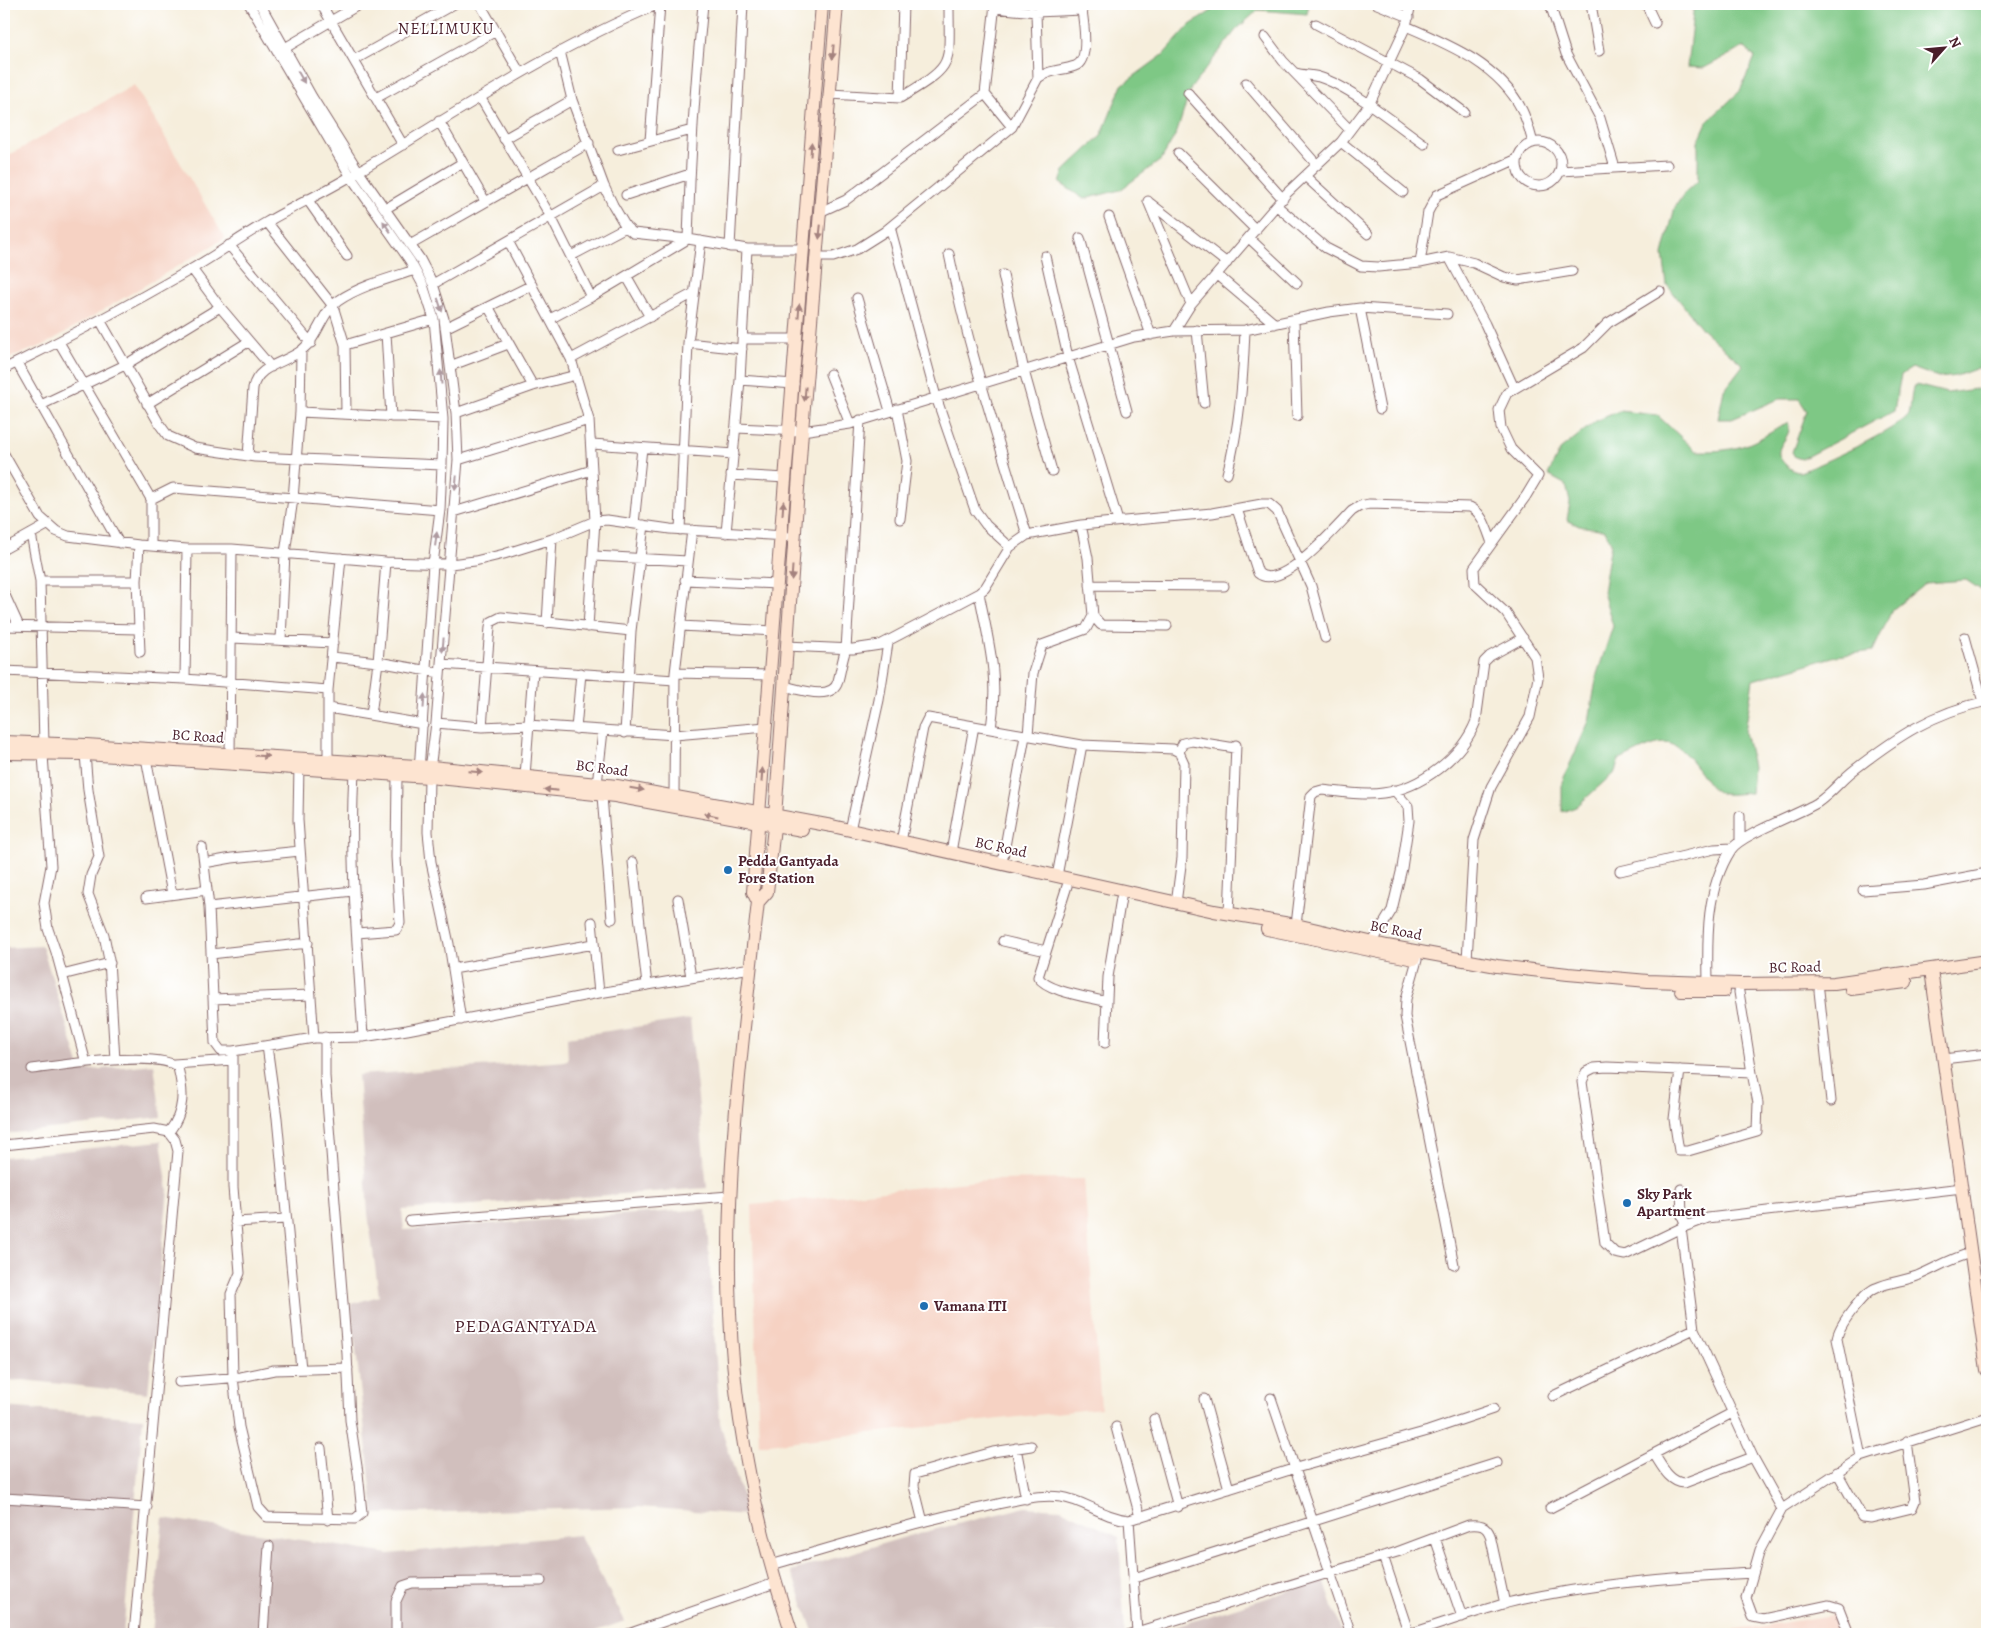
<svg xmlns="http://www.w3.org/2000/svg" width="1991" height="1638" viewBox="0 0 1991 1638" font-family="Alegreya,serif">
	<rect width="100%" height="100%" fill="#fff"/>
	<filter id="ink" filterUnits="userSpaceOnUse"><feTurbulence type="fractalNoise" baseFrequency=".02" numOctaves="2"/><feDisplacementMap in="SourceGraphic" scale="10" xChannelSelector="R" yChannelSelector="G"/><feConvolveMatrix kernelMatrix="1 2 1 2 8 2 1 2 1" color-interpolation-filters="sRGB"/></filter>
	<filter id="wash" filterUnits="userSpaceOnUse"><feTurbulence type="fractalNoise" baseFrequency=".0096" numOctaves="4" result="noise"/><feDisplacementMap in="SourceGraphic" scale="20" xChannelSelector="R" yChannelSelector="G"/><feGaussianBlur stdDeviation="1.12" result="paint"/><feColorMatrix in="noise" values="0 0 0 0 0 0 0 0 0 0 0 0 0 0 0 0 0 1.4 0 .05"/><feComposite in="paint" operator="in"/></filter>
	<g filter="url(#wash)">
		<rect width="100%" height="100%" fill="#f6eedc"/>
		<!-- built -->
		<path fill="#f6d2c3" d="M134,85l91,153 -181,107 -40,15v-202z
			M1084,1179l17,229 -342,37 -7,-240 235,-25z
			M1839,1614l6,20h-133z
			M1453,1630l233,4h-231z"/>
		<!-- industrial -->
		<path fill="#d1bfbd" d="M42,946l39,125 73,-7 7,53 -157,17v-186z
			M690,1019l17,169 -305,22 2,20 302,-21 14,214 28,92 -109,-8 -265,7 -23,-210 28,-8 -11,-83 -10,-138 210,-14 -1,-24z
			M161,1141l7,49 -20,203 -125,-13 -19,1v-224z
			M4,1407l139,11 -20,216h-119z
			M1026,1507l35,2 58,28 6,97h-311l-23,-63 118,-35z
			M163,1518l226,36 190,-19 46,86 -38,13h-435z
			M1324,1580l18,54h-190z"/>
		<!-- green -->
		<path fill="#7ec885" stroke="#647458" d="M1222,4h87l-2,10 -49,-4 -22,20 -45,58 -14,44 -16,28 -41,30 -36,9 -24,-16 4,-12 37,-35 21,-51 41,-30 27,-30z
			M1694,4h204l7,4 6,-4h76v361l-31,11 -16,2 -28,-10 -11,7 -7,36 -92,48 -7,-2 -3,-5 15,-41 -8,-12h-20l-47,20h-14l6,-29 19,-25 -40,-35 -36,-45 -4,-30 12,-48 10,-15 13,-11v-39l9,-20 33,-31 15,-34 -11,-10 -40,21 -17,-1z
			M1987,384v210l-21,-14 -40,3 -34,27 -19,41 -37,5 -83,24 -8,52 8,35 -2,26c-9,0 -19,2 -28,1 -7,-1 -13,-8 -17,-14 -34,-47 -37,-44 -88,-19l-3,11 -39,35 -14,5v-30l27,-61 8,-47 16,-48 -10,-34 8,-49 -6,-13 -26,-4 -12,-6 3,-18 -4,-17 -18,-10 12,-25 36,-29 23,-10 38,4 39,36c44,1 56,-7 92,-29 7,18 -22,25 -2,43 5,4 8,7 14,7 17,-6 103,-45 109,-58 2,-8 2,-18 4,-27l3,-2 31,8 29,-4z"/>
	</g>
	<g filter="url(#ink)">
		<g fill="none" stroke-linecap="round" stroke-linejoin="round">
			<defs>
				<path id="street" d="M249,4l102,173 59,84 13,24 11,34 9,100 -1,46 -2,45 -7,54 -14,207
					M260,4l52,93 47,75 61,87 13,25 11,35 12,94 2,47 -22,263 -7,54 -1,55 3,30 18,82 12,76
					M321,4l82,141
					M480,4l40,69
					M1377,4l32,13
					M1550,4l16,50 34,64 15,50
					M1591,4l8,47
					M1646,4l9,19
					M994,8l42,4 2,66
					M1036,12l46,-2
					M1316,24l104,55 44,33
					M1406,26c44,19 93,39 116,84 5,10 8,22 11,33
					M1265,37l18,24 67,69
					M285,48l75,-44
					M560,51l12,49 32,86 9,19 13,22 7,6 55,6 59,10h56
					M354,60l100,-56
					M1296,73c7,2 16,2 23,4 32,10 77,47 105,67
					M1246,83l71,82
					M1188,93l95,106
					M830,94l70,4 3,-94
					M985,94l27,33
					M480,97l71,120 40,80
					M376,98l120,-67
					M900,98c56,-34 49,-31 49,-94
					M439,121l46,80
					M504,139l68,-39
					M650,141l10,-137
					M1517 164a22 22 0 1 1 44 0a22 22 0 1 1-44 0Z
					M1341,142l62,50
					M618,150l74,-20
					M1178,153l78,77
					M1560,171l107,-6
					M1305,176l63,58
					M626,195l64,-21
					M307,199l40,57
					M1148,201l43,103
					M1150,203l77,60
					M1277,206l49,42 35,18 17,1 42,-4 29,-6 25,6 30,14 14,3 54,-9
					M385,209l77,-46
					M822,211l24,-11 139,-106 10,-90
					M1109,217l42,118
					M267,222l66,84 12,39 1,68
					M890,227l46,170 39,113 11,15 24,22
					M1080,238l47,173
					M1249,238l48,45
					M508,241l63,118 18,61 6,101 -7,106
					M229,245l82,98
					M410,245l179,-102
					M730,247l13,-243
					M949,254c19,95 50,188 78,281
					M571,256l55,-29
					M1045,256l23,101 50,164
					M817,257h16l24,-8 27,-17 128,-105 26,-49c12,-9 23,-7 37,-12 16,-5 8,-49 6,-62
					M1449,257l36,67 29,64
					M1420,263l8,-51 9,-17 80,-36
					M192,269l28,38 51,60
					M1003,275l21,96 28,100
					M1217,275l58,49
					M627,277l23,40
					M433,284l171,-98
					M857,298l33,113
					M489,308l44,78
					M1360,308l87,6
					M550,319l41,-22 97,-58c2,-79 7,-157 15,-235
					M100,320l60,105 8,11 27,12 60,9 187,8
					M1294,321l3,95
					M445,328l87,-43
					M1197,330l7,73
					M1174,331l17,-27 96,-111 54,-51 28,-37 37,-79 5,-22
					M386,333l5,84
					M743,339h53
					M59,342l92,157v47
					M688,343l54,6
					M345,345l89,-26
					M571,359l123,-66
					M17,363l102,180
					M450,366l58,-22
					M4,369c63,-31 125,-64 186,-99 26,-15 51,-33 77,-48 29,-17 60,-31 89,-49 100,-60 195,-124 303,-169
					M830,374l20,50
					M740,380l54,4
					M147,404l101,-62
					M41,405l84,-40 95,-58
					M897,409l10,52 -7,58
					M300,412l143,7
					M456,413l77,-27 43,-11
					M736,428l66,3 48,-7 284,-87 40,-6 71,-1 84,-18 31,-4 20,101
					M592,444l142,10
					M4,454l36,63 16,14 12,5 71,9 48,4h45l154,13 64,2 25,-3 29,-7 48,-15 43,-18 12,-1 63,9 116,7
					M248,456l5,-68c4,-23 33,-25 49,-38 16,-12 19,-37 36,-49 22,-15 52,-23 77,-31
					M458,460l131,-40
					M1227,474c13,-48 16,-95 18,-144
					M731,475l55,3
					M151,499l22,-11 267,22
					M1237,509l21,64c23,20 79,-47 94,-62l8,-5 9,-2 101,3c13,6 17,23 22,36
					M454,512l138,-42
					M634,524l8,-76
					M1081,525l7,33 5,58 8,9 66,1
					M680,530l8,-187 13,-102
					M726,533l14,-153 7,-131
					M31,534l9,47 4,164
					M139,545l-2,36 3,71
					M4,549l43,-24
					M594,556l94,5
					M685,580l92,4
					M40,581h97
					M1090,585l134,1
					M4,593l15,33
					M979,593c10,51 20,83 12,136
					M547,623l5,-84
					M4,626l134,3
					M681,626l92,5
					M1965,637l18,65
					M232,638l101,5
					M281,640l4,-87 8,-54 7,-87 1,-60
					M786,646l67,3 27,-4 99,-52 6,-5 25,-41 17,-12 54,-10 131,-12 50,-9h7l8,7 34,75 14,52
					M332,657l46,5 62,11
					M441,664l234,16
					M4,671l181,8 143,11
					M675,673l96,2
					M185,679l2,-130
					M784,686c14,3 49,16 54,-5 3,-11 4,-21 8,-32l14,-229
					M328,708l95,16
					M371,715l7,-53 8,-100
					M436,723l46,4 46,-2 147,10 91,-8
					M482,727l8,-100 1,-5 10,-5 130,14
					M576,729l5,-56
					M625,733l6,-102 13,-106
					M1179,752l4,-9 9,-2 43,7
					M85,754l3,36 11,67 -8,18 -3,19 16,41 5,25 6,100
					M43,755l8,111 -7,37 4,26 8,23 30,111
					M230,755l2,-206
					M146,758l26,136
					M328,761v-71l13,-132
					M299,764l-1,56 16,218
					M354,773c-5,88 4,176 9,264
					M525,776l8,-105
					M597,784l6,-53
					M674,795l1,-122 17,-143
					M602,796l10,123
					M1740,816v25
					M850,830l29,-130 9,-57
					M901,842l22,-114 5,-10 154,27 91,4 6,3 5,11 -2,95 -6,45
					M202,847l7,60 6,136 6,8h12l81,-13 49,-1 44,-7 192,-37 152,-25
					M951,852l23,-126
					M633,862l14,123
					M204,863l28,-5 68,-7
					M1002,863l23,-127 3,-1 5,-62 9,-28 44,-16 7,-13
					M1620,871l94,-22 18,-1
					M1057,876l25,-131
					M1067,886l-29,91c10,15 51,20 69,25
					M1863,890l61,-5 63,-12
					M146,898l61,-8
					M678,899l13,78
					M209,907l144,-16
					M1229,914l7,-169
					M592,922l7,71
					M1296,925l15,-129 4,-4 7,-2c19,2 41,6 61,3 38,-5 79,-36 93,-72l8,-59 6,-6 33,-18
					M357,933l39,-3 4,-7 -4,-66 1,-81
					M1003,941l43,10
					M1372,943l20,-33 10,-42 7,-47 -1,-15 -14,-16
					M211,954l97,-11
					M1417,960l-11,39 -1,17 49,249
					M1467,960l7,-120 17,-53 39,-70 8,-39 -3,-21 -29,-44 -31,-29 -1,-16 52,-72 12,-20 -27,-27 -10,-21 -2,-18 8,-17 76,-45 25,-25 52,-32
					M453,969l141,-25
					M62,975l48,-12
					M1708,982c-1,-45 -2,-93 23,-132 9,-15 68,-36 86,-47 14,-9 24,-23 37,-33 44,-34 78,-57 133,-69
					M1819,991l12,110
					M1739,992l13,81 -145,-6 -13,1 -8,4 -4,10 23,161 10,10 10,2 56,-27 13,101 59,128 29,52
					M213,999l98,-4
					M1105,1043l3,-66 13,-79
					M267,1046l10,72 24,251
					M233,1051v136l7,86 -9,21 2,83 6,50 19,80 9,10 88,2 7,-6 -4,-40 -8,-53 -3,-66 -22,-278v-39
					M1943,1059l44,-5
					M174,1064l59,-4
					M32,1069c26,-3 130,-20 146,-1 6,24 7,43 -9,64
					M1680,1070l-6,49 5,32h9l69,-20 1,-28 -6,-30
					M4,1145l150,-16 15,3 6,8 3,11 -44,483
					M410,1221l319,-25
					M235,1222l51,-3
					M1681,1228l27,-10 254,-30
					M1681,1228l4,-5 -3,-7 -1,-27
					M179,1382l62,-5 33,-7 74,-2
					M1553,1396l141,-67
					M1271,1398l80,236
					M1204,1399l25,90
					M1154,1419l24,88
					M1116,1427l24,90
					M321,1448l7,72
					M1016,1448l10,51
					M1654,1454c8,12 15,28 30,29l69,-26
					M1861,1457l-24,-118c1,-13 26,-46 39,-51 13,-6 28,-7 41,-12 19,-8 34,-18 54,-23
					M1837,1472l25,45 9,1 41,-10 3,-7 -8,-60
					M4,1498l143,9
					M1550,1508l182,-95
					M1129,1520l8,112
					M923,1522l-9,-36 1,-12 78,-22 38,-6
					M1435,1538l27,79
					M1383,1556l26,78
					M771,1565c70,-20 139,-42 210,-57 26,-6 54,-14 80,-11 23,3 41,20 68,23l167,-52 132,-37 65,-22
					M1134,1578l363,-115
					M263,1634l6,-88
					M396,1634v-33l7,-15 9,-3 129,-2
					M628,1634l147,-51
					M1130,1634l267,-82 72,-27c11,-1 17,0 21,10l15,69
					M1409,1634c32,-10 65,-22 98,-31 80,-19 164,-26 246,-30
					M1849,1634l-10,-26 -10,-3 -66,14 -10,-2 -7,-19 14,-48 22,-41 79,-52 126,-40"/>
				<path id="secondary" d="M4,742l82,3 346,22 185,19 215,40 382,85 82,14 91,21 110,20 71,8 80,7 92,3 94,-1 153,-22
					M4,753l81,1 344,23 186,19 187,34
					M758,902l9,-10 8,-75 27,-386 35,-427
					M1267,929l147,30
					M1931,970l56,400
					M1851,989l55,-7
					M1681,991h43
					M792,1634c-34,-103 -58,-212 -62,-321 -6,-134 13,-277 28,-411l-5,-10 69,-888"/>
			</defs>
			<!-- street casing -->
			<use href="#street" stroke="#866769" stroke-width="11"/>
			<!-- secondary casing -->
			<use href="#secondary" stroke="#866769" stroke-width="14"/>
			<!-- street -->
			<use href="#street" stroke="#fff" stroke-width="9"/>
			<!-- secondary -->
			<use href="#secondary" stroke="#fde4d1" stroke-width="12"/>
		</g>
		<!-- one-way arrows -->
		<defs><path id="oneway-solid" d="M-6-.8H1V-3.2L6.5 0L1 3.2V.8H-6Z" transform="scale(1.25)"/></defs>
		<g fill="#a4827e">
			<use href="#oneway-solid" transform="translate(833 52) rotate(95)"/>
			<use href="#oneway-solid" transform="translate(811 149) rotate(-86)"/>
			<use href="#oneway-solid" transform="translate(820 232) rotate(96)"/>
			<use href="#oneway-solid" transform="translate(799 311) rotate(-85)"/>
			<use href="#oneway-solid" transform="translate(805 394) rotate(95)"/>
			<use href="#oneway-solid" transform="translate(783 508) rotate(-86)"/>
			<use href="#oneway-solid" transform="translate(792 573) rotate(94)"/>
			<use href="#oneway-solid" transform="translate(262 756) rotate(3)"/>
			<use href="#oneway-solid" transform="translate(476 772) rotate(5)"/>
			<use href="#oneway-solid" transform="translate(762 775) rotate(-86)"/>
			<use href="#oneway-solid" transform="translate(637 789) rotate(9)"/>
			<use href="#oneway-solid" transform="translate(551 790) rotate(-174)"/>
			<use href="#oneway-solid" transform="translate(711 815) rotate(-169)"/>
		</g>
		<g fill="#ae9aa0">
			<use href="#oneway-solid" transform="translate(301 77) rotate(61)"/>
			<use href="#oneway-solid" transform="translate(387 227) rotate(-125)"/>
			<use href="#oneway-solid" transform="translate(440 305) rotate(72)"/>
			<use href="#oneway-solid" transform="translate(441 377) rotate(-94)"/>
			<use href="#oneway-solid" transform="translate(456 483) rotate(95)"/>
			<use href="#oneway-solid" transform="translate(436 539) rotate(-83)"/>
			<use href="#oneway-solid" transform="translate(443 645) rotate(95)"/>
			<use href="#oneway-solid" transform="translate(424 701) rotate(-86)"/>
		</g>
	</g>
	<!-- markers -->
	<g fill="#1f6fb2" stroke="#fff" stroke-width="2">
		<circle cx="728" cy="870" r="5"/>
		<circle cx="1627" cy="1203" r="5"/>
		<circle cx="924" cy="1306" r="5"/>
	</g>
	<g text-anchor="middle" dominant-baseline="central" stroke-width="4" stroke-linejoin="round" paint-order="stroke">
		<!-- street labels -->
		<g font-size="15" fill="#4a1f2b" stroke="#fff">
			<text transform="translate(198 736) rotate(4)">BC Road</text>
			<text transform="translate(602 768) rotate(7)">BC Road</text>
			<text transform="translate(1001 847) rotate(12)">BC Road</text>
			<text transform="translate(1396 930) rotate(11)">BC Road</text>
			<text transform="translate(1795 967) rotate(-1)">BC Road</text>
		</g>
		<!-- poi labels -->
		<g font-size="15" font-weight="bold" fill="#4a1f2b" stroke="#fff" text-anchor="start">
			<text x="738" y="861">Pedda Gantyada<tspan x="738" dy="17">Fore Station</tspan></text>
			<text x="1637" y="1194">Sky Park<tspan x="1637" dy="17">Apartment</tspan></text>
			<text x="934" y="1306">Vamana ITI</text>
		</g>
		<!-- neighbourhood labels -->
		<g font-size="16" letter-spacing="1" fill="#4a1f2b" stroke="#fff">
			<text x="446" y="29">NELLIMUKU</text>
		</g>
		<!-- quarter labels -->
		<g font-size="18" letter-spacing="1" fill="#4a1f2b" stroke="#fff">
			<text x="526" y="1326">PEDAGANTYADA</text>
		</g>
	</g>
	<!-- margin -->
	<rect width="1991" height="1638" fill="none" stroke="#fff" stroke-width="20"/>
	<!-- north arrow -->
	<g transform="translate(1944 48) rotate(63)" stroke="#ffffff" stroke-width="4" paint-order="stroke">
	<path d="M0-4L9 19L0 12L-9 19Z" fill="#4a1f2b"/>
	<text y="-8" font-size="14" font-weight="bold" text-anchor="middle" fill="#4a1f2b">N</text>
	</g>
</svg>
